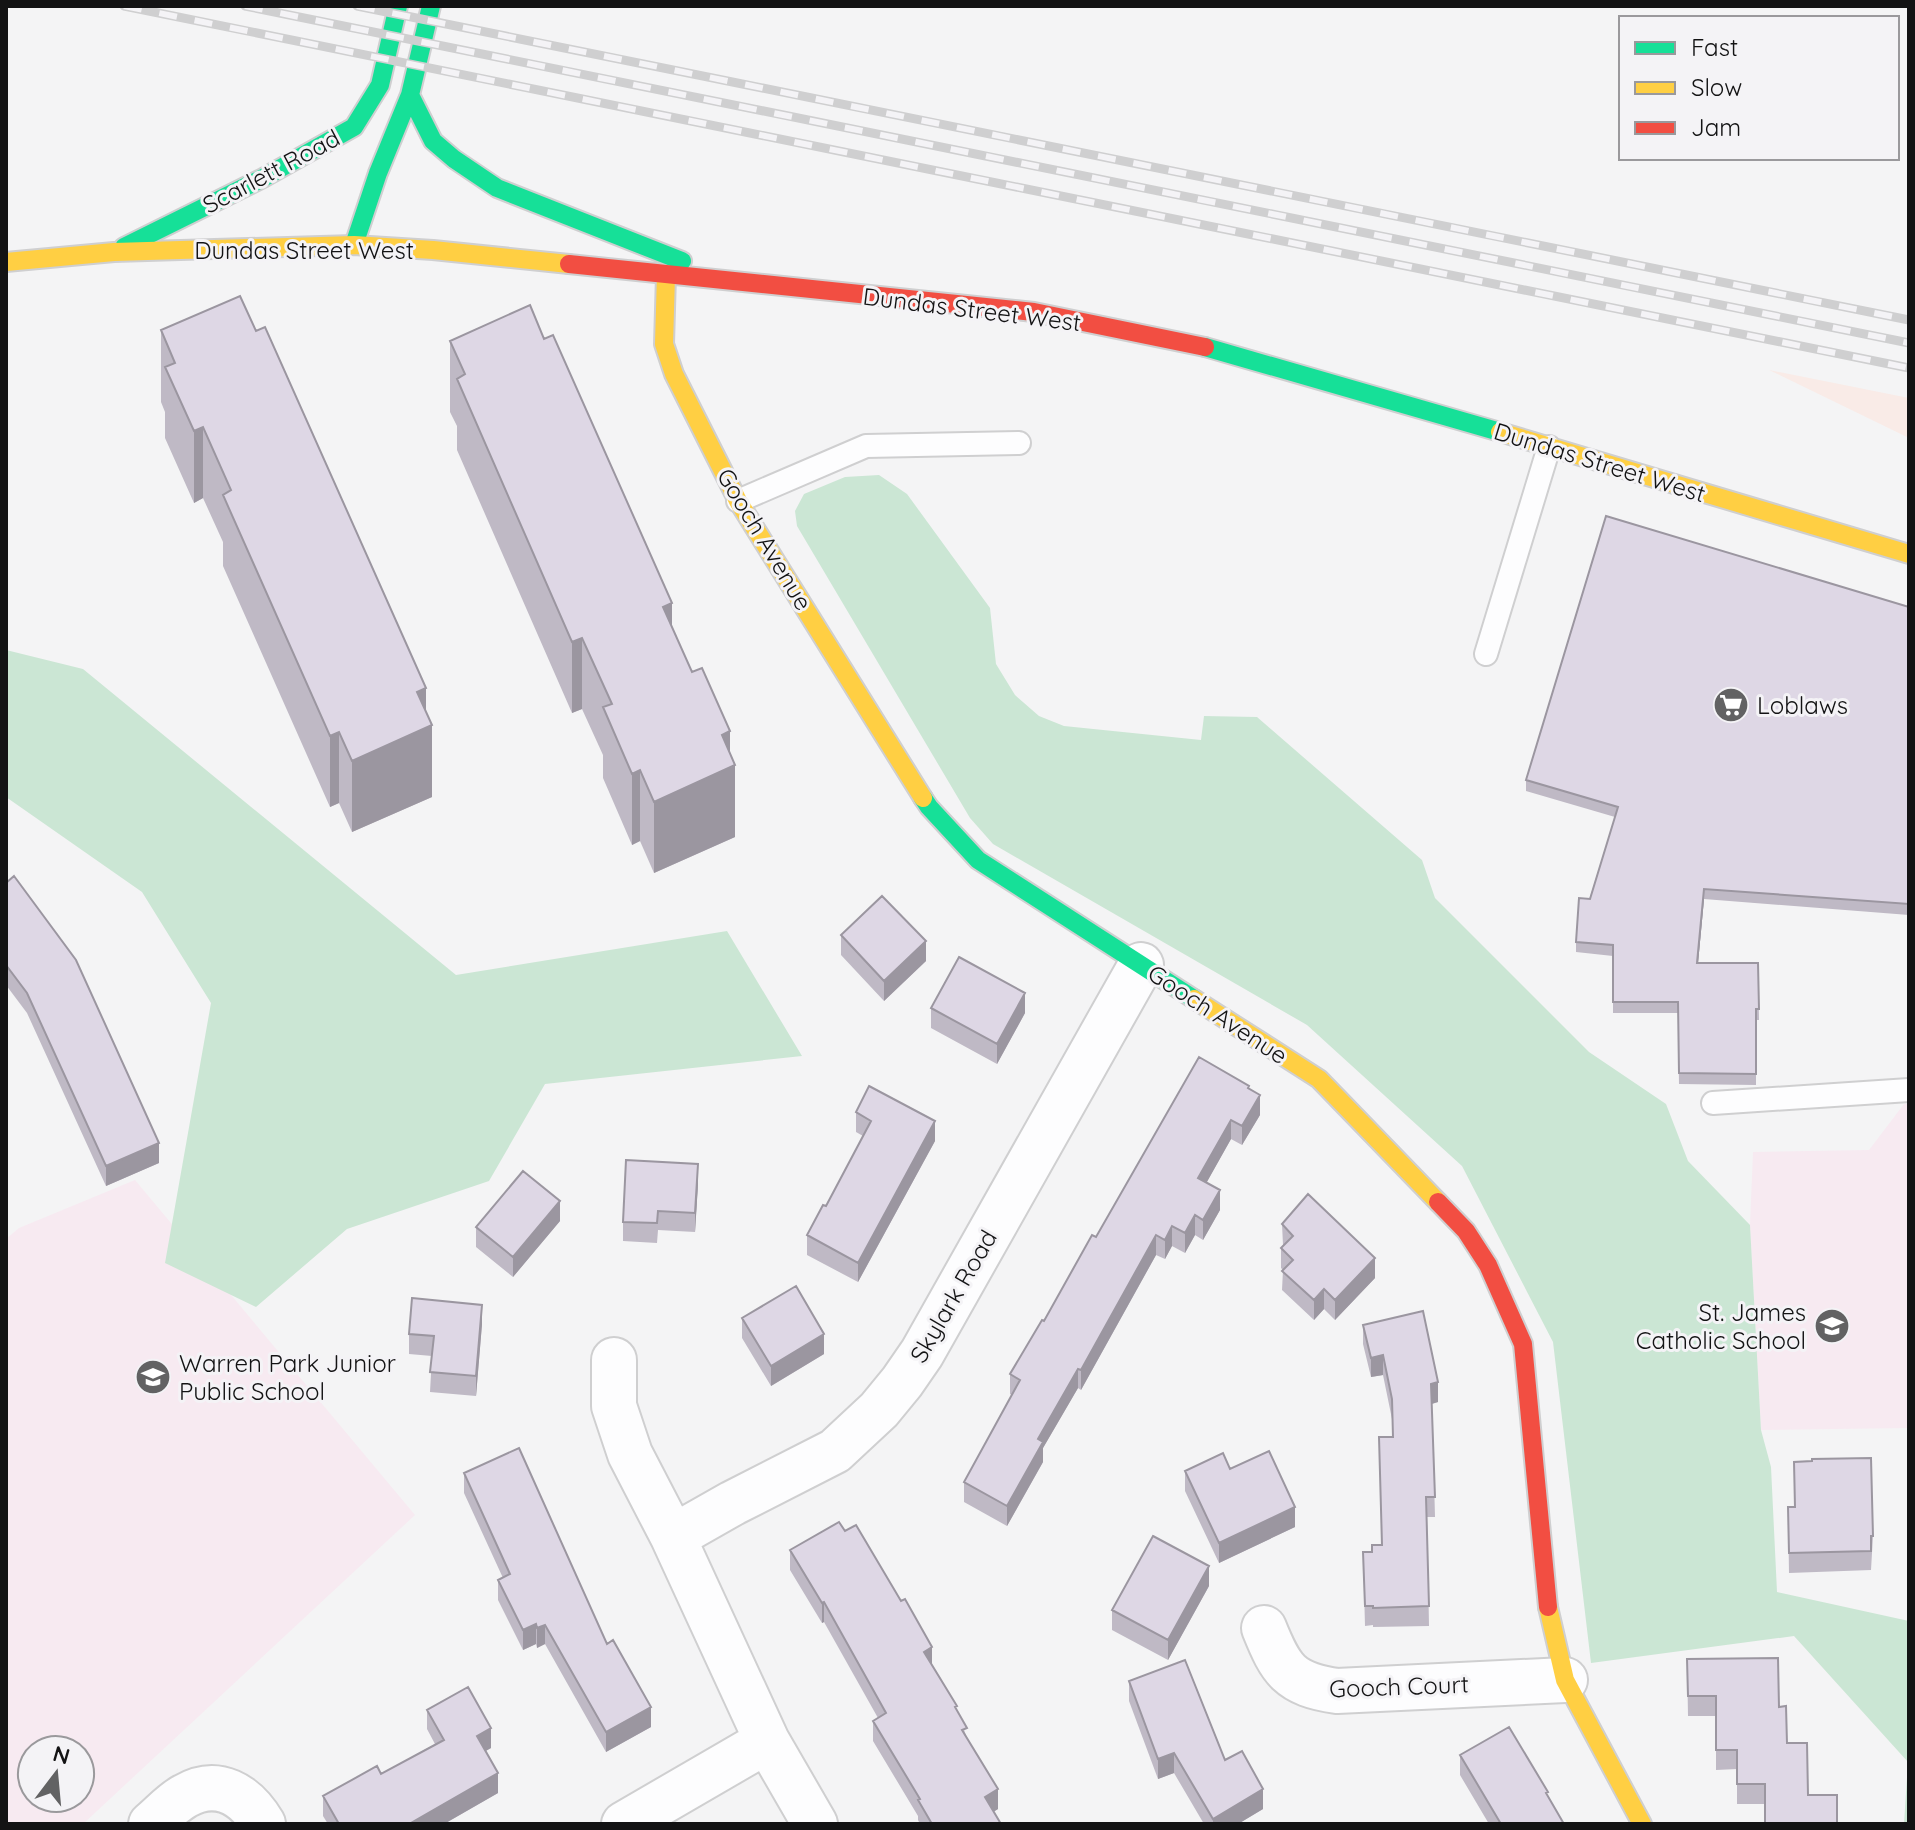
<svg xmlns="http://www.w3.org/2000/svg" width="1915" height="1830" viewBox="0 0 1915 1830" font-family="Quicksand,sans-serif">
	<rect width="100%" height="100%" fill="#f4f4f5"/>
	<!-- industrial -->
	<path fill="#f9ebe7" d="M1769,370l140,28v40z"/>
	<!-- education -->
	<path fill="#f7eaf1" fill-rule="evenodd" d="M1904,1104h5v324l-148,2 -11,-205 3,-73 116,-2z
		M135,1180l280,335 -332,309h-77v-585l13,-11zM32,1750h48v48h-48z"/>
	<!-- green -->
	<path fill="#cbe6d4" d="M879,475l28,19 83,114 6,56 19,31 24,21 25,10 137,14 3,-24 53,1 165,143 13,38 154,154 77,52 22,57 62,64 11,205 10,37 6,125 132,29v203h-5l4,-62 -114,-126 -203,27 -38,-321 -91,-176 -155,-141 -314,-181 -23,-26 -173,-292 -2,-15 9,-17 41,-17z
		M6,650l77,19 373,306 271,-44 75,125 -257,28 -56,97 -142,48 -91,78 -91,-44 46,-260 -69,-111 -136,-95z"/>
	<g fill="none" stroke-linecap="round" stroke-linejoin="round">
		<defs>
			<path id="lane" d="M738,501l128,-55 153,-3
				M1486,654l63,-207
				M1713,1103l196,-13"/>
			<path id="street" d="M614,1360v46l16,48 43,83 94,204 48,83
				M673,1537l60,-34 102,-52 44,-41 23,-28 20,-29 219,-388
				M1264,1628c17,42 25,56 73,63l228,-11
				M151,1824c11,-9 21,-21 34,-28 33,-19 61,-1 78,28
				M624,1824l143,-83"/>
			<path id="fast" d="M410,95l23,46 21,18 43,29 185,73
				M354,245l24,-72 32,-78 21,-89
				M124,247l139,-69 91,-51 26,-42 18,-79
				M1205,347l295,85
				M923,798l6,9 49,53 216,139"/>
			<path id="slow" d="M6,262l108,-10 240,-7 79,5 136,14
				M666,275l-2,69 10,30 64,127 185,297
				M1500,432l409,122
				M1194,999l125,80 119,123
				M1548,1607l17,73 77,144"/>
			<path id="jam" d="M569,264l465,48 171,35
				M1438,1202l28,29 22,34 35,79 25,263"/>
		</defs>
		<!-- lane casing -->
		<use href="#lane" stroke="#cfcfd0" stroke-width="26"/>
		<!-- street casing -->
		<use href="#street" stroke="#cfcfd0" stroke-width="48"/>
		<!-- fast casing -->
		<use href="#fast" stroke="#cfcfd0" stroke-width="22"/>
		<!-- slow casing -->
		<use href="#slow" stroke="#cfcfd0" stroke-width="22"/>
		<!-- jam casing -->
		<use href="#jam" stroke="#cfcfd0" stroke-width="22"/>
		<!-- lane -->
		<use href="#lane" stroke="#fdfdfe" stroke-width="22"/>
		<!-- street -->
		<use href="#street" stroke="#fdfdfe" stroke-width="44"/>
		<!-- fast -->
		<use href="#fast" stroke="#16e098" stroke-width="18"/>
		<!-- slow -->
		<use href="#slow" stroke="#ffcf43" stroke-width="18"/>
		<!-- jam -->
		<use href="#jam" stroke="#f24e42" stroke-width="18"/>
		<defs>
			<path id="rail" d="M124,6l1785,362
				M245,6l1664,337
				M357,6l1552,314"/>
		</defs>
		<!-- rail casing -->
		<use href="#rail" stroke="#cfcfd0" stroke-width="9"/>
		<!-- rail -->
		<use href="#rail" stroke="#f4f3f6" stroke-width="6" stroke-dasharray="18" stroke-linecap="butt"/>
	</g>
	<!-- wall -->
	<path fill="#bfb9c5" d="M161,330l265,382 6,85 -80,35 -13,-29 -9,4 -107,-241v-24l-20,-44 -9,5 -29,-65v-26l-4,-10z
		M450,341l222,287 58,125 5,84 -81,36 -14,-32 -8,4 -29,-67v-23l-21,-46 -10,4 -115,-263v-24l-7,-14z
		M1909,607v308l-205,-16 -6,64h60l1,57h-3v65l-77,-1 -1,-71h-65v-57l-37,-4v-10l39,-125 -89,-26v-11z
		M6,883l153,280 -53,23 -79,-173 -21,-28z
		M841,935l85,26 -42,40 -43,-46z
		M931,1008l94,5 -28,51 -66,-36z
		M1249,1089l11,26 -18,30 -11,-6 -25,44 14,27 -17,30 -8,-5 -10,18 -13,-7 -7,13 -9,-4 -75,135 -3,-2 -35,60v14l-36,64 -43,-24v-20l48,-87 -2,-1v-20l86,-137z
		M856,1112l79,29 -77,141 -51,-27v-20l19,-29 37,-70 -7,-4z
		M698,1184l-3,48 -37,-2 -1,13 -34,-2v-19z
		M560,1221l-47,56 -37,-30v-20z
		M1282,1224l93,54 -40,42 -11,-11 -10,11 -32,-30 1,-20 -2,-2v-20l2,-3z
		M742,1318l82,36 -53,32 -29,-48z
		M482,1324l-6,72 -46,-4 2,-36 -23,-2v-20z
		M1363,1325l75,77 -6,2 3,113h-8l2,109 -56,1v-2l-8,1 -2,-74h9l10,-7 10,-108v-18l-9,-44 -12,2 -8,-33z
		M1230,1469l65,58 -76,36 -34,-72v-20z
		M464,1473l143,171 44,83 -45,25 -61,-108 -8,4 -1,-4 -13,6 -25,-50v-20l5,-2 -39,-85z
		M1788,1507l85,29 -2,34 -82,3z
		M790,1550l142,115 25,46 10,27 31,71 -5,3 8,12h-81l-2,-4v-4l-45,-75v-20l5,-3 -54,-96 -2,1 -32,-53z
		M1209,1586l-41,74 -56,-30v-20z
		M1778,1658l-13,146h-28v-35l-21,1v-54h-28l-1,-57z
		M1129,1681l96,79 38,49 -25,15h-34l-30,-51 -16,6 -29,-78z
		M427,1710l64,38 -6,3 13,42 -54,31h-116l-5,-8v-20l58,-22 54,-30 -8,-15z
		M1460,1755l88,41 16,28h-75l-29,-49z"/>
	<!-- shaded-wall -->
	<path fill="#9b96a0" d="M203,427v71l-9,5v-72z
		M672,603v71l-9,-67z
		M582,638v71l-10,4v-71z
		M426,688v40l6,-3v72l-80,35v-71l65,-69z
		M730,731v37l5,-3v72l-81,36v-71l68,-67z
		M339,732v71l-9,4v-71z
		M640,770v71l-8,4v-71z
		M1704,889v10l-7,75v-11z
		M926,941v20l-42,40v-20z
		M1025,993v20l-28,51v-20z
		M1260,1095v20l-18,30v-19z
		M1231,1120v19l-33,59v-20z
		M935,1121v20l-77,141v-19z
		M159,1143v20l-53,23v-20z
		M698,1164v20l-3,48v-19z
		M1220,1190v20l-17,30v-20z
		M560,1201v20l-47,56v-20z
		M1195,1215v20l-10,18v-20z
		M1172,1226v20l-7,13v-19z
		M1156,1235v20l-75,135v-20z
		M1375,1258v20l-40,42v-20z
		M1324,1289v20l-10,11v-20z
		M482,1305v19l-6,72v-20z
		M824,1334v20l-53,32v-20z
		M1383,1355v20l-12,2v-19z
		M1078,1369v19l-35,60v14l-36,64v-20l31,-67z
		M1438,1382v20l-7,2v-20z
		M1295,1507v20l-76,36v-20z
		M1209,1566v20l-41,74v-20z
		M824,1602v20l-2,1v-20z
		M536,1624v20l-13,6v-20z
		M545,1625v19l-8,4v-20z
		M932,1647v20l-8,-15z
		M651,1707v20l-45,25v-20z
		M491,1728v20l-14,8v-20z
		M1174,1753v20l-16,6v-20z
		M498,1773v20l-54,31h-35z
		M998,1789v20l-13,8v-20z
		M1263,1789v20l-25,15h-25v-5z"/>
	<!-- building -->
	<path fill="#ded7e5" stroke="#9b96a0" stroke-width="2" d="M240,296l16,35 9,-4 161,361 -9,4 15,33 -80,36 -13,-29 -9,4 -107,-241 8,-5 -28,-63 -9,4 -29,-64 10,-4 -14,-33z
		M530,305l14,34 9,-4 119,268 -9,4 29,65 10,-4 28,63 -8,4 13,30 -81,37 -14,-32 -8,4 -29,-67 9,-3 -30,-66 -10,4 -115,-263 8,-5 -15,-33z
		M1606,516l303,91v297l-205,-15 -7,74h61l1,46h-3v65l-77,-1 -1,-71h-65v-57l-37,-3 3,-44 11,1 28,-92 -92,-27z
		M14,876l62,84 83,183 -53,23 -79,-173 -21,-28v-82z
		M882,896l44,45 -42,40 -43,-46z
		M959,957l66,36 -28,51 -66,-36z
		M1199,1057l50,29 -1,2 12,7 -18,31 -11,-6 -33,58 22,12 -17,30 -8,-5 -10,18 -13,-7 -7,14 -9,-5 -75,135 -3,-1 -40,70 5,3 -36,64 -43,-24 56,-102 -10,-6 32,-54 2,1 48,-86 4,2z
		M869,1086l66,35 -77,142 -51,-28 16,-30 3,1 45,-85 -15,-9z
		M626,1160l72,4 -3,49 -37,-2 -1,12 -34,-1z
		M523,1171l37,30 -47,56 -37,-30z
		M1308,1194l67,64 -40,42 -11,-11 -10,11 -32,-29 11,-11 -12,-12 12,-12 -11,-12z
		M796,1286l28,48 -53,32 -29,-48z
		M412,1298l70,7 -6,71 -46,-4 4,-36 -25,-2z
		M1423,1311l15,71 -7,2 4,113h-9l3,109 -56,2v-2h-8l-2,-54h9v-7h10l-3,-108h14l-1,-38 -9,-44 -12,3 -8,-33z
		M519,1448l88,196 6,-4 38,67 -45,25 -61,-107 -8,3 -1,-4 -13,6 -25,-50 12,-6 -46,-101z
		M1269,1451l26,56 -76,36 -34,-72 38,-18 7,16z
		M1871,1458l2,78h-2v15l-82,2 -1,-46h7l-1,-45 18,-1v-2z
		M839,1522l6,9 11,-6 45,76 4,-2 27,48 -8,5 33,54 -2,1 12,21 -5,2 36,59 -13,8 16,27h-69l-14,-24 2,-1 -47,-78 13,-8 -62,-111 -2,1 -32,-53z
		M1153,1536l56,30 -41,74 -56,-30z
		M1778,1658l1,49 7,-1 1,37h20l1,52h29v29h-72v-40h-28v-34h-21v-54h-28l-1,-37z
		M1185,1660l40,100 17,-9 21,38 -50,30 -39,-66 -16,6 -29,-78z
		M468,1687l23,41 -14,8 21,37 -89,51h-70l-16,-28 54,-30 4,8 63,-34 -17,-30z
		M1509,1727l39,65 -2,1 18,31h-63l-41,-69z"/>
	<!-- icons -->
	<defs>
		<symbol id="supermarket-disc" viewBox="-11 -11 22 22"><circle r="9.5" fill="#626263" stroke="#f4f3f6"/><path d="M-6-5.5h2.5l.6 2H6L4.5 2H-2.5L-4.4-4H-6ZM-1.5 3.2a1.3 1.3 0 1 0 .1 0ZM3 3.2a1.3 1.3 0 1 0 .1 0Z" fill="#fff"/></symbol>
		<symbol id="school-disc" viewBox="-11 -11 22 22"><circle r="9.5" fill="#626263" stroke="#f4f3f6"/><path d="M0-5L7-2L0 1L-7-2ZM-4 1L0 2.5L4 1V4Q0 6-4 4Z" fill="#fff"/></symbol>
	</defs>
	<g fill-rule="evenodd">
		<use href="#supermarket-disc" x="1711" y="685" width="40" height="40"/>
		<use href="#school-disc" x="1812" y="1306" width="40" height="40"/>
		<use href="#school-disc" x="133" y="1357" width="40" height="40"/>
	</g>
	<g text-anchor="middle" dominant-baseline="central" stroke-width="6" stroke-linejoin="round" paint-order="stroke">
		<!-- street labels -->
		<g font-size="24" fill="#131314" stroke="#f4f3f6">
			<text transform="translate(271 171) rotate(-28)">Scarlett Road</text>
			<text x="304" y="250">Dundas Street West</text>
			<text transform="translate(972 309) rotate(7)">Dundas Street West</text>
			<text transform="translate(1600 462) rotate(17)">Dundas Street West</text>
			<text transform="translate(765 539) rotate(59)">Gooch Avenue</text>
			<text transform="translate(1218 1014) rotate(33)">Gooch Avenue</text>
			<text transform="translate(953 1296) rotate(-60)">Skylark Road</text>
			<text transform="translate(1399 1686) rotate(-2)">Gooch Court</text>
		</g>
		<!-- poi labels -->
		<g font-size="24" fill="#131314" stroke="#f4f3f6" text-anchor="start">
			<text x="1757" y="705">Loblaws</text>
			<text x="1806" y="1312" text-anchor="end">St. James<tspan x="1806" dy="28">Catholic School</tspan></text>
			<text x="179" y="1363">Warren Park Junior<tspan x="179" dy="28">Public School</tspan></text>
		</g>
	</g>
	<!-- border -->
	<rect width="1915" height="1830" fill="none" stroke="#131314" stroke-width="16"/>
	<!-- legend -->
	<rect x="1619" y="16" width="280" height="144" fill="#f4f3f6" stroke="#9a999c" stroke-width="2"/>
	<rect x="1635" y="42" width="40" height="12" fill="#16e098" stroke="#9a999c" stroke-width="2"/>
	<text x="1691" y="56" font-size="24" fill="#131314">Fast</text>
	<rect x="1635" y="82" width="40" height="12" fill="#ffcf43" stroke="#9a999c" stroke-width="2"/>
	<text x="1691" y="96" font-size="24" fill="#131314">Slow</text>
	<rect x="1635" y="122" width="40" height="12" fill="#f24e42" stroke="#9a999c" stroke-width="2"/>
	<text x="1691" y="136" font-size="24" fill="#131314">Jam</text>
	<!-- north arrow -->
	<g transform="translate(56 1774) rotate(16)"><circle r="38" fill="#f4f3f6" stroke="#9a999c" stroke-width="2"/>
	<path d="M0-6L14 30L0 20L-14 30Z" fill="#626263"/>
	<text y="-12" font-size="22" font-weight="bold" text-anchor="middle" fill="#131314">N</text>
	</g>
</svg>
